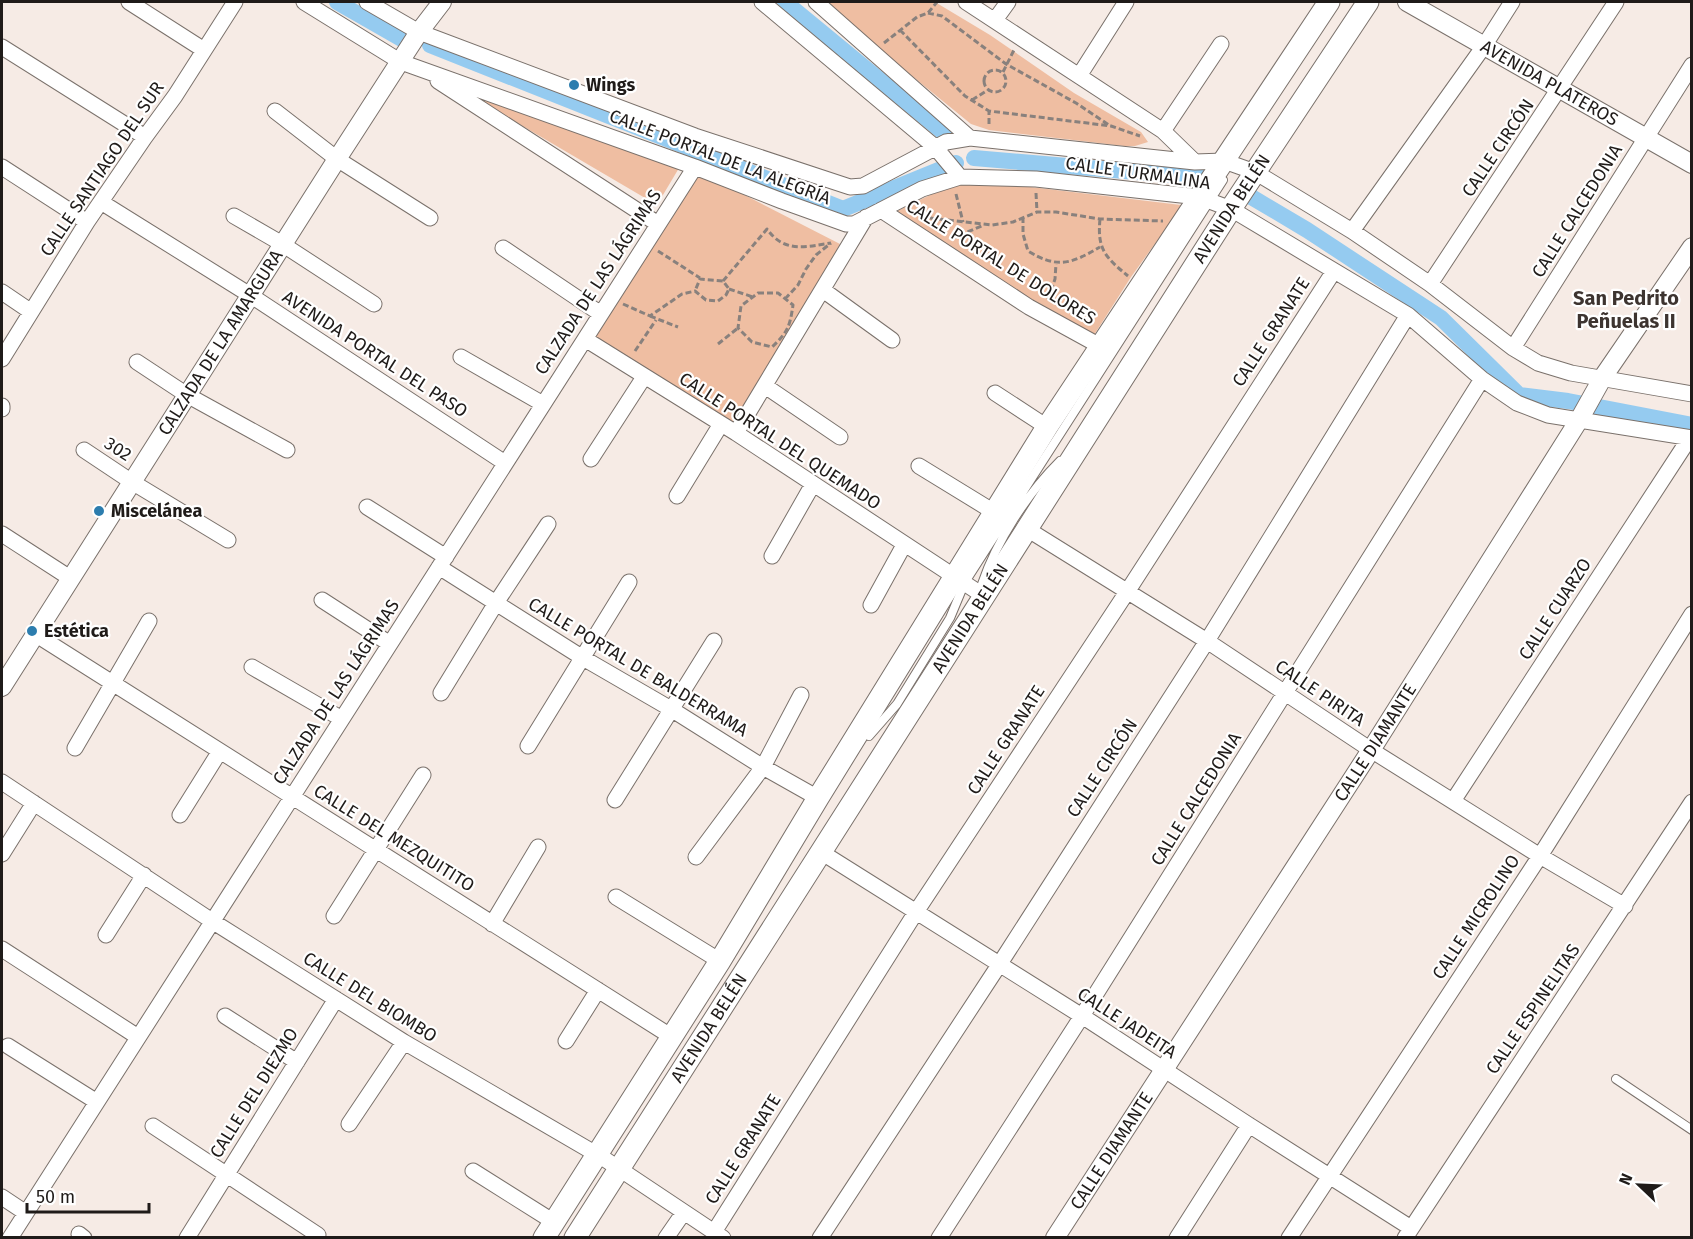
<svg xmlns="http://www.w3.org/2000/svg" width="1693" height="1239" viewBox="0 0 1693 1239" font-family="'Fira Sans',sans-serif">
	<rect width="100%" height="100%" fill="#f6ebe5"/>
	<!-- green -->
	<path fill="#efbea2" d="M821,2h114l55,33 84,58 67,39 7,10 -13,4h-11l-135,-16 -18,-6z
		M456,87l223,81 -22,37z
		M698,171l142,73 -28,54 -83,135 -140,-91z
		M963,179l218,26 -9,15 -41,57 -37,58 -55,-30 -146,-92z"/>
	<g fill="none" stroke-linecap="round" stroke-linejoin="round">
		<!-- canal -->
		<path stroke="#95cbf0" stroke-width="16" d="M337,2l70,40
			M785,2l164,135
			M430,45l413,164 113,-46
			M974,158l232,20
			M1248,195l59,35 134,88 78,77 49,6 124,24"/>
		<defs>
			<path id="service" d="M982,584c15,-44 45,-90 78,-123
				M869,736l28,-32 53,-86 15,-36 258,-402
				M1616,1079l76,51"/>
			<path id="minor" d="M129,2l75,48
				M304,2l97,60 294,105 87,34 64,23h8l68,-35 38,-12 76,2 163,18 32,12 177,106 74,64 35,24 31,12 144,23
				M367,2l52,30 276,104 155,51 13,-1 83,-44 24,-4
				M762,2l173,145 25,30
				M816,2l154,136 225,24 29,-1 31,11 97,59 78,53 83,64 25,15 33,10 121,21
				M966,2l197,129 32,31
				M995,20l13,-18
				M2,47l143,90
				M1079,76l47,-74
				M438,81l220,143
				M275,111l62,48 93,59
				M1163,131l58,-87
				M2,167l85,55
				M101,202l149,93 255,168
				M881,210l148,97 71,39
				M234,216l45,26 95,62
				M1352,231l132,-185 28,-44
				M503,248l98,66
				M1430,284l186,-282
				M823,290l69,50
				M2,292l28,19
				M585,339l151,94 248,163
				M1513,348l179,-283
				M461,357l82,47
				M2,359l85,-137 58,-85 30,-41 60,-94
				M137,362l50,33 100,55
				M765,386l75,51
				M995,393l52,34
				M2,406v3
				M736,433l130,-216
				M84,450l48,32 96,58
				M591,459l53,-82
				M919,466l75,46
				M677,496l44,-72
				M367,507l79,50
				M1027,529l180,112 164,109 169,106 85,50
				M2,534l68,44
				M772,556l41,-72
				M439,567l144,91 88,51 92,58 55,31
				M322,600l68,44
				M871,605l33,-60
				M35,634l637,403
				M252,667l90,52
				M441,693l55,-90 52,-79
				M528,746l101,-164
				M75,748l74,-127
				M2,782l210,139 192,121 199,116 120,80
				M615,800l99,-159
				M1453,801l236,-362
				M180,815l40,-64
				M821,852l261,164 167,109 162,103
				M2,854l32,-51
				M696,857l67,-90 38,-72
				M616,897l104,64
				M334,916l89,-141
				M492,924l46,-77
				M106,935l38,-60
				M2,949l136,88
				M225,1016l72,46
				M566,1041l32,-51
				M8,1046l89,56
				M349,1124l55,-82
				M153,1126l165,109
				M473,1171l81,51
				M2,1197l24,16
				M714,1232l202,-320 211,-320 207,-321
				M79,1234l5,4
				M10,1238l685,-1071
				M187,1238l149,-239
				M666,1238l18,-26
				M820,1238l179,-273 208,-324 201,-326
				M939,1238l143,-222 400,-637
				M1177,1238l72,-113
				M1289,1238l251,-382 152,-242
				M1405,1238l287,-436"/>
			<g id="tertiary">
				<path id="s1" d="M1407,2l285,162"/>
				<path id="s2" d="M2,687l335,-528 82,-127 23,-30"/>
				<path id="s3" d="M1055,1238l316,-488 208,-330 24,-43 89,-130"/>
			</g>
			<g id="secondary">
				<path d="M544,1238l176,-277 98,-163 229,-371 282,-425"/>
				<path id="s4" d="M575,1238l659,-1034 134,-202"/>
			</g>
		</defs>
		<!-- service casing -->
		<use href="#service" stroke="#7a716b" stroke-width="10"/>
		<!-- minor casing -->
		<use href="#minor" stroke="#7a716b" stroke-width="17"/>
		<!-- tertiary casing -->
		<use href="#tertiary" stroke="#7a716b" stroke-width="20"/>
		<!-- secondary casing -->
		<use href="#secondary" stroke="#7a716b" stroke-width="23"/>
		<!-- path -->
		<path stroke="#89817d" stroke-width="3" stroke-dasharray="6 3" stroke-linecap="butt" d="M928,13l14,3 64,48 70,39 33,22
			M900,30l65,66 24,15 122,15 29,10
			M884,43l33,-26 11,-4 9,-11
			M984 81a11 11 0 1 1 22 0a11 11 0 1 1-22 0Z
			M1003,72l11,-22
			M972,100l16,-10
			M989,124v-13
			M1036,193l1,19
			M956,194l7,28
			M921,217l71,8 21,-3 24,-10h19l44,7 63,2
			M1023,217v17l5,17c29,18 43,13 72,-4
			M1100,219c-3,30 5,38 28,57
			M951,239l33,-14
			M658,251l42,27
			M723,281l44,-52c17,24 38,18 64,14
			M729,289l24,8
			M758,293h20l15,12c-3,21 -5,27 -21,42l-20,-5 -14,-14 3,-22z
			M785,299l13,-14 8,-16 10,-14 15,-12
			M1048,299l7,-20 1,-15
			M623,304l27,12 32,-22 13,-3 11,9 12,1 8,-6 3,-6 -6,-8 -23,-2 -5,12
			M650,316l28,11
			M718,344l20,-16
			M635,351l21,-31"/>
		<!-- service -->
		<use href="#service" stroke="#fff" stroke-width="8"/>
		<!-- minor -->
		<use href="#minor" stroke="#fff" stroke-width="15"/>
		<!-- tertiary -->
		<use href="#tertiary" stroke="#fff" stroke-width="18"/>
		<!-- secondary -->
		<use href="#secondary" stroke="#fff" stroke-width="21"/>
	</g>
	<!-- markers -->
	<g fill="#2c7dae" stroke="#fff" stroke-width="2">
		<circle cx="574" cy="85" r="6"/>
		<circle cx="99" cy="511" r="6"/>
		<circle cx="32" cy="631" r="6"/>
	</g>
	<g text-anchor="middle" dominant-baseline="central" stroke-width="4.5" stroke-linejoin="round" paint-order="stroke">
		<!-- street labels -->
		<g font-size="18" fill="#1f1b19" stroke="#fff">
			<text stroke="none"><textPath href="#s1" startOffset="164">AVENIDA PLATEROS</textPath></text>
			<text transform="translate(1498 148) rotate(-56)">CALLE CIRCÓN</text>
			<text transform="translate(720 157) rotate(21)">CALLE PORTAL DE LA ALEGRÍA</text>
			<text transform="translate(102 169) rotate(-56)">CALLE SANTIAGO DEL SUR</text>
			<text transform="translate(1138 173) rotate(8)">CALLE TURMALINA</text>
			<text stroke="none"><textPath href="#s4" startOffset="1221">AVENIDA BELÉN</textPath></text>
			<text transform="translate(1577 211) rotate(-58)">CALLE CALCEDONIA</text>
			<text transform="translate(1001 262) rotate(32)">CALLE PORTAL DE DOLORES</text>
			<text transform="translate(598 282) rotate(-57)">CALZADA DE LAS LÁGRIMAS</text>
			<text transform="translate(1271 332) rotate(-57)">CALLE GRANATE</text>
			<text stroke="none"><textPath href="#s2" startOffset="408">CALZADA DE LA AMARGURA</textPath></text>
			<text transform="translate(375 354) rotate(33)">AVENIDA PORTAL DEL PASO</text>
			<text transform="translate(780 441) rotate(33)">CALLE PORTAL DEL QUEMADO</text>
			<text transform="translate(118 449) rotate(33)">302</text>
			<text transform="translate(1555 609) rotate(-57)">CALLE CUARZO</text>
			<text stroke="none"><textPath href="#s4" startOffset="735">AVENIDA BELÉN</textPath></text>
			<text transform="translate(638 667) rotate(31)">CALLE PORTAL DE BALDERRAMA</text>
			<text transform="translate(336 692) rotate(-57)">CALZADA DE LAS LÁGRIMAS</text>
			<text transform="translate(1320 693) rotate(34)">CALLE PIRITA</text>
			<text transform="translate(1006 740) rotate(-57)">CALLE GRANATE</text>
			<text stroke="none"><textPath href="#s3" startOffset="590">CALLE DIAMANTE</textPath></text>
			<text transform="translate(1102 768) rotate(-57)">CALLE CIRCÓN</text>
			<text transform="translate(1196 799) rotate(-58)">CALLE CALCEDONIA</text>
			<text transform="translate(394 838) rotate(32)">CALLE DEL MEZQUITITO</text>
			<text transform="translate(1476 917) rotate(-57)">CALLE MICROLINO</text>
			<text transform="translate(370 997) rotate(32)">CALLE DEL BIOMBO</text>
			<text transform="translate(1533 1009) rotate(-56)">CALLE ESPINELITAS</text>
			<text transform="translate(1127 1023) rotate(33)">CALLE JADEITA</text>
			<text stroke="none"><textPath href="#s4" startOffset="249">AVENIDA BELÉN</textPath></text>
			<text transform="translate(254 1093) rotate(-58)">CALLE DEL DIEZMO</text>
			<text transform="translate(743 1149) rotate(-58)">CALLE GRANATE</text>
			<text stroke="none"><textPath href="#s3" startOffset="104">CALLE DIAMANTE</textPath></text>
		</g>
		<!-- poi labels -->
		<g font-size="18" font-weight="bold" fill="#1f1b19" stroke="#fff" text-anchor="start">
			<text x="586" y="85">Wings</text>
			<text x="111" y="511">Miscelánea</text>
			<text x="44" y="631">Estética</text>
		</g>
		<!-- neighbourhood labels -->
		<g font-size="20" font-weight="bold" fill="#3d3430" stroke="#fff">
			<text x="1626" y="298">San Pedrito<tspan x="1626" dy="23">Peñuelas II</tspan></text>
		</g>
	</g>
	<!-- border -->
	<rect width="1693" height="1239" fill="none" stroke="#1f1b19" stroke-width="6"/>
	<!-- north arrow -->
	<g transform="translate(1639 1185) rotate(293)" stroke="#ffffff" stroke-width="4.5" paint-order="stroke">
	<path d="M0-4.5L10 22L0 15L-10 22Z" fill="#1f1b19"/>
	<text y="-9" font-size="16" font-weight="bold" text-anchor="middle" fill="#1f1b19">N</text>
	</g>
	<!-- scale -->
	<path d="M27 1203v9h122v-9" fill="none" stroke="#1f1b19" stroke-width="3"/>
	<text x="36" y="1203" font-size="18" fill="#1f1b19" stroke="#ffffff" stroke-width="4.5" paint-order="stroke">50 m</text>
</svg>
